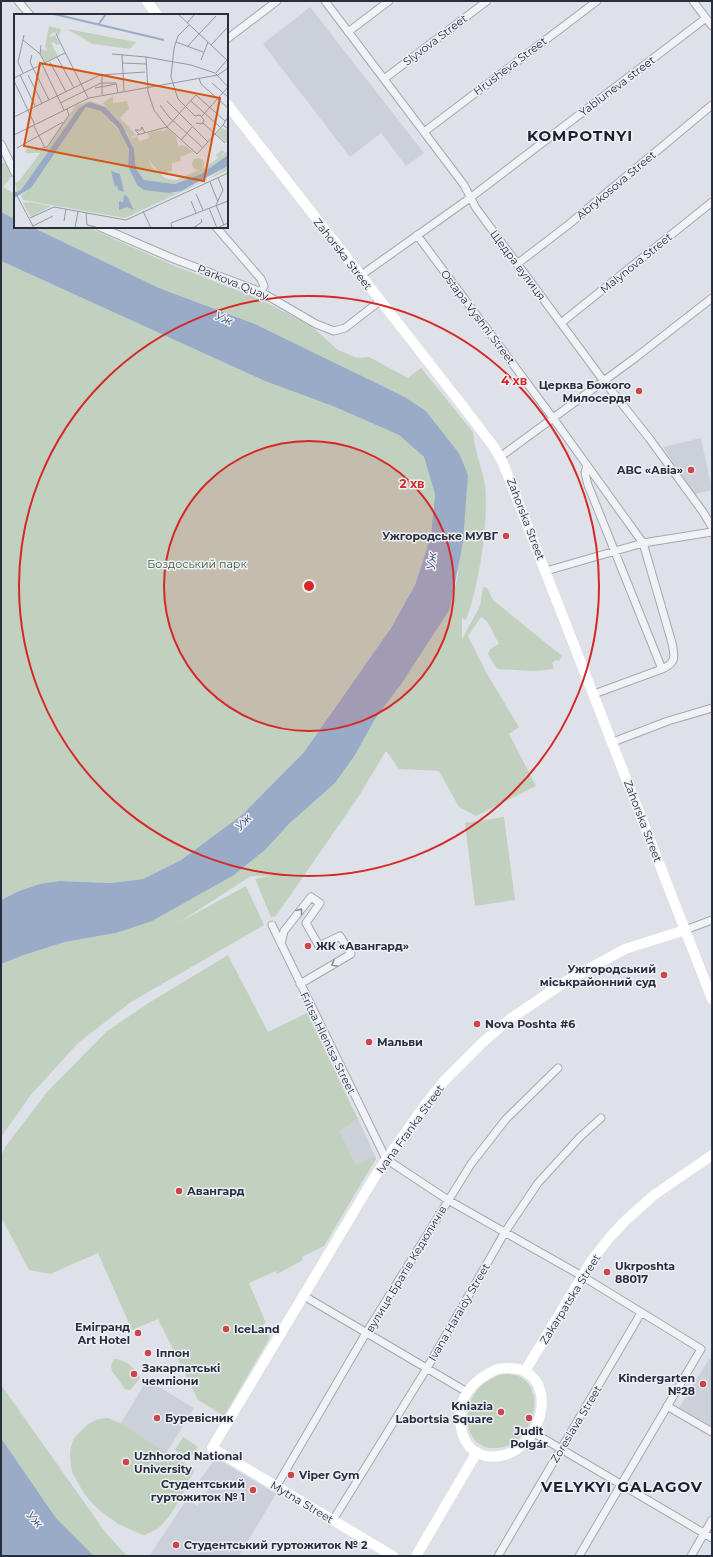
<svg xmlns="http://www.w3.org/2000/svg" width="713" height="1557" viewBox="0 0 713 1557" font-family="Montserrat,sans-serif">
	<rect width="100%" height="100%" fill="#dee1e7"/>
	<!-- built -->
	<path fill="#ccd0d9" d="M310,7l114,146 -18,13 -25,-33 -31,24 -87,-113z
		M701,438l11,52 -18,4 -31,-47z
		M358,1119l17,37 -19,9 -16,-34z
		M709,1359l3,1v68l-33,-20z
		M147,1380l47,28 -27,44 27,18 -24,45 -11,13 -15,7 -26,-11 -24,-19 -22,-32 -2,-20 3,-14 15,-15 9,-5 10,-1 14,5z
		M216,1458l60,36 -37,62h-90l38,-57 10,7 11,-16 -11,-6z"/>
	<!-- green -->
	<path fill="#c2d1bf" d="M1,162l1,1 5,-1 5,14 -9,11 12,7v25l-14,-7z
		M32,227h55l83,37 89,35 51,26 28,25 19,8 12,-1 39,21 13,-10 52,64c1,18 9,35 12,53 4,37 -6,101 -19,135l-4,-2v21l18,-33 3,-19 4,1 6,12 69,56 -3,5 -3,-1 -4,3 2,6 -20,2 -37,-2 -9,-15 2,-5 9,-5 -12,-23 -6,-4 -13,19 18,36 33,55 -10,7 27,52 -60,30 -17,-9 -20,-36 -40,-2 -13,-18 -27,45 -83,120 -5,1 -16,-38 15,-3h-19l-73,47 68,-37 18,39 -133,77 -53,41 -48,53 -29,41v-173l23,-9 41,-13 51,-9 118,-58 31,-25 90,-95 20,-36 27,-36 48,-74 8,-34 1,-122 -33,-42 -21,-14 -150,-73 -96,-36z
		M1,261l264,120 70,26 64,28 25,22 11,36 -4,43 -16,49 -24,43 -87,124 -61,62 -62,46 -38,19 -32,4 -51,-2 -41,10 -18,9z
		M504,817l11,83 -40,6 -10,-83z
		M228,955l40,77 39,-19 51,106 -18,12 16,34 19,-9 1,3 -52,87 -22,11 1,3 -26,14 -1,-3 -27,12 17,40 -5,3 4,8 5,-2 -1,7 -45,77 -26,-16 -40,-81 -26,11 -34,-77 -48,21 -21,-4 -28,-53v-60l4,-10 42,-55 59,-60 41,-28z
		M114,1359c9,-1 25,11 26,20l-10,11 -5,-1 -13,-18 -1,-6z
		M502,1374c53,-4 35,79 -12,74 -26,-4 -27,-37 -15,-55 6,-9 16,-15 27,-19z
		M1,1385l105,148 21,23h-33l-38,-38 -55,-80z
		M107,1418l14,6 73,46c-12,23 -23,57 -50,65 -18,-6 -35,-16 -49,-29 -17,-17 -37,-52 -16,-73 9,-9 15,-13 28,-15z
		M183,1437l15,10 -8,11 -15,-8z"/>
	<!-- water -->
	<path fill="#9aabc7" d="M1,212l14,7v8h17l127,61 96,36 150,73 21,14 33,42 9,22 -5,67 -13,67 -48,74 -27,36 -20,36 -20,28 -44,39 -26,28 -31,25 -82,46 -36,12 -51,9 -41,13 -23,9v-64l18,-9 21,-7 20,-3 51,2 32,-4 38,-19 62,-46 61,-62 87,-124 24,-43 16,-49 4,-42 -11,-37 -25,-22 -64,-28 -70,-26 -264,-120z
		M1,1438l55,80 38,38h-92z"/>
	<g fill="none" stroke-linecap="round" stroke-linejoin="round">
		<defs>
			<path id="street" d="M18,1l12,14
				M325,1l139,184 12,23 127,172 46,58 54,74 9,15
				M693,1l19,25
				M348,32l41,-31
				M227,39l50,-38
				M384,79l103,-78
				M424,132l173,-131
				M1,144l14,29
				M100,227l74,32 87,33 55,32 18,7 11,-3 35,-27
				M216,227l45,52 3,7 -3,6
				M417,235l136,183 90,125 29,100c3,14 4,20 -10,26l-68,25
				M517,264l51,-39 144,-120
				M360,276l110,-78 236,-180
				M561,323l151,-121
				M500,457l135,-99 77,-60
				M587,465l-2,8 3,12 74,184
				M546,571l97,-28 69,-11
				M613,742l55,-21 44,-13
				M272,925l114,234 62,41 134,76 119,73 -122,207
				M685,930l27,-10
				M281,944l3,-13 27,-34 9,6 -14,20 13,23 21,-10 11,18 -51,30
				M304,1296l163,96
				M667,1406l45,26
				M534,1433l178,105
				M276,1487l90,-154 105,-169 35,-45 52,-51
				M333,1520l94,-152 78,-136 33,-49 43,-47 20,-18
				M498,1556l143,-243
				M691,1556l21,-36"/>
		</defs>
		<!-- street casing -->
		<use href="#street" stroke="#a4a8b1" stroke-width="9"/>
		<!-- street -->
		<use href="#street" stroke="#f1f2f6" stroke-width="7"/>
		<!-- secondary -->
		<path stroke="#fff" stroke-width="10" d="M147,1l10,14
			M227,104l235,301 32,42 9,16 209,536
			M497,1369c9,-1 19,-2 27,2 38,19 10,93 -38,85 -28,-5 -32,-45 -18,-65 8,-11 18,-17 29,-22z
			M525,1371l67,-111 18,-23 16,-17 28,-25 58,-40
			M393,1556l-181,-108 165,-275 47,-67 21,-26 37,-37 28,-24 55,-37 60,-33 60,-19
			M416,1556l61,-104"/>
	</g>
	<!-- one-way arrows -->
	<defs><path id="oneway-chevron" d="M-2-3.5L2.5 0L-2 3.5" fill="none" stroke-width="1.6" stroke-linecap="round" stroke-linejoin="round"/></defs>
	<g stroke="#8c909a">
		<use href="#oneway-chevron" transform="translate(300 911) rotate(-52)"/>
		<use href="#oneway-chevron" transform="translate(334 964) rotate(149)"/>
	</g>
	<!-- distance rings -->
	<circle cx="309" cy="586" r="145" fill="#d62828" fill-opacity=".12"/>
	<g fill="none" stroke="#d62828" stroke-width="2">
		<circle cx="309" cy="586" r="145"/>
		<circle cx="309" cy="586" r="290"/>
	</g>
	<!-- markers -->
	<g fill="#cb454b" stroke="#eef0f5" stroke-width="1.5">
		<circle cx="639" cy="391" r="4"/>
		<circle cx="691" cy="470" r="4"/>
		<circle cx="506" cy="536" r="4"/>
		<circle cx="308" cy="946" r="4"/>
		<circle cx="664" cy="975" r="4"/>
		<circle cx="477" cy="1024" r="4"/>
		<circle cx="369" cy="1042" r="4"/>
		<circle cx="179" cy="1191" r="4"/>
		<circle cx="607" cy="1272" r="4"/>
		<circle cx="226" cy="1329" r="4"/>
		<circle cx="138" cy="1333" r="4"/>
		<circle cx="148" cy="1353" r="4"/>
		<circle cx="134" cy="1374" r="4"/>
		<circle cx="703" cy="1384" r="4"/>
		<circle cx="501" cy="1412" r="4"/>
		<circle cx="157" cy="1418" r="4"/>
		<circle cx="529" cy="1418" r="4"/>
		<circle cx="126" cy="1462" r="4"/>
		<circle cx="291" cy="1475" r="4"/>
		<circle cx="253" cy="1490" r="4"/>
		<circle cx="176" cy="1545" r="4"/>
	</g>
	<g text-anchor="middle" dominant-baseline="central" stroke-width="3" stroke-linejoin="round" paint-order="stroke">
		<!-- street labels -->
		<g font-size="11" fill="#282e3e" stroke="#eef0f5">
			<text transform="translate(435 40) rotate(-37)">Slyvova Street</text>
			<text transform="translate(510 66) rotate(-37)">Hrusheva Street</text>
			<text transform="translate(617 86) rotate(-37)">Yabluneva street</text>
			<text transform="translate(616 185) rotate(-40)">Abrykosova Street</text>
			<text transform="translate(343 254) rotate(52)">Zahorska Street</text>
			<text transform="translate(636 263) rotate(-39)">Malynova Street</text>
			<text transform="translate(518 265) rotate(53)">Щедра вулиця</text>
			<text transform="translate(233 282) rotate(22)">Parkova Quay</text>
			<text transform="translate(478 317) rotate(53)">Ostapa Vyshni Street</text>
			<text transform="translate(526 519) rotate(69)">Zahorska Street</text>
			<text transform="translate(643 821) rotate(69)">Zahorska Street</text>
			<text transform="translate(328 1043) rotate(64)">Fritsa Hlentsa Street</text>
			<text transform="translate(410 1129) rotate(-54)">Ivana Franka Street</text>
			<text transform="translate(406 1269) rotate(-59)">вулиця Братів Кедюличів</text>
			<text transform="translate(570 1299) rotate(-58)">Zakarpatska Street</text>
			<text transform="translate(459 1312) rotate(-60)">Ivana Haraidy Street</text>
			<text transform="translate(576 1424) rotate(-59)">Zoreslava Street</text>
			<text transform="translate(302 1502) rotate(31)">Mytna Street</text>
		</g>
		<!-- poi labels -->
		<g font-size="11" font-weight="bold" fill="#282e3e" stroke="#eef0f5" text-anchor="start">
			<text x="631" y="385" text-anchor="end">Церква Божого<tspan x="631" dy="13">Милосердя</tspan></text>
			<text x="683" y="470" text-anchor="end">ABC «Авіа»</text>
			<text x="498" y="536" text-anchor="end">Ужгородське МУВГ</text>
			<text x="316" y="946">ЖК «Авангард»</text>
			<text x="656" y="969" text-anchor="end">Ужгородський<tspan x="656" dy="13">міськрайонний суд</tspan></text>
			<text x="485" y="1024">Nova Poshta #6</text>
			<text x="377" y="1042">Мальви</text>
			<text x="187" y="1191">Авангард</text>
			<text x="615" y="1266">Ukrposhta<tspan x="615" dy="13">88017</tspan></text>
			<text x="130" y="1327" text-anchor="end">Емігранд<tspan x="130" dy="13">Art Hotel</tspan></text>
			<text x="234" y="1329">IceLand</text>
			<text x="156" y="1353">Іппон</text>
			<text x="142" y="1368">Закарпатські<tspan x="142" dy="13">чемпіони</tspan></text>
			<text x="695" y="1378" text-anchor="end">Kindergarten<tspan x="695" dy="13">№28</tspan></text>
			<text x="493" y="1406" text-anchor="end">Kniazia<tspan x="493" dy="13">Labortsia Square</tspan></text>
			<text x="165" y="1418">Буревісник</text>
			<text x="529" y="1431" text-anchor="middle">Judit<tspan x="529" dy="13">Polgár</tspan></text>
			<text x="134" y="1456">Uzhhorod National<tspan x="134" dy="13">University</tspan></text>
			<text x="299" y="1475">Viper Gym</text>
			<text x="245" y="1484" text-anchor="end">Студентський<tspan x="245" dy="13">гуртожиток № 1</tspan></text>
			<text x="184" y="1545">Студентський гуртожиток № 2</text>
		</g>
		<!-- park labels -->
		<g font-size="11" fill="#385935" stroke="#eef0f5">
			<text x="197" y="564">Боздоський парк</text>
		</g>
		<!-- water labels -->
		<g font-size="12" font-style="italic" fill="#334871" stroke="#eef0f5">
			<text transform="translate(224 318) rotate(23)">Уж</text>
			<text transform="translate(431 561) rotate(-85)">Уж</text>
			<text transform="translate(243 822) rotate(-47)">Уж</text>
			<text transform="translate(35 1519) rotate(48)">Уж</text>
		</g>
		<!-- district labels -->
		<g font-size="15" font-weight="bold" letter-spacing="1" fill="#1a1f2f" stroke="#eef0f5">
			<text x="580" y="135">KOMPOTNYI</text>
			<text x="622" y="1486">VELYKYI GALAGOV</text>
		</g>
	</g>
	<!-- overview -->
	<g transform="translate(14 14)">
		<rect width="214" height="214" fill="#dee1e7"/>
		<path d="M35,12l12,3 -2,6 -2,1 -2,-4 -5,3 1,2 4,-2 5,9 -4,1 -2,-3 -3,1 7,13 -13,6 -5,-9 1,-4 6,2 -2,-5zM53,15l69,13 -6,7 -37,-5zM99,82v7l-7,1 21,-3 2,8 -9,9 16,17 -5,1 1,3 5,-3 15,31 13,11 11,2 28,-12 14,-10 -2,-3 6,-5 3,2 -6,5 9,-6v4l-27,19 -26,10 -31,-4 -8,-11 -2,-20 -6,-15 -23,-27 -16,-5 -10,6 -58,82 -4,3 -3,-13 2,3 4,-3 20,-27h-15l1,-4 6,-3 3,4 11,-1 30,-44 15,-4 16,6 -4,-4zM72,93l15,4 23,25 5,13 -1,15 9,21 38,8 33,-14 20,-13v4l-103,48 -102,-18 -2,-5 6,-4zM153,114l9,8 2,10 6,-1 9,7 -13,5 1,4 -9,2v8l-11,3 -15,-17 -6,-16 9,-3 -1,-5 14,-3 1,2zM208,114l6,3v13l-12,-10zM178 150a6 6 0 1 1 12 0a6 6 0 1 1-12 0ZM16,188l20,4h1l-20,11 -8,-14z" fill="#c2d1bf"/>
		<path d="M75,88l16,5 17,18 12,24 2,20 8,11 31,4 26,-10 27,-19v11l-47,25 -12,2 -25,-3 -7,-5 -9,-19 1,-17 -11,-21 -17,-17 -15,-4 -55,81 -17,10v-5l7,-3 58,-82zM97,157l9,3 4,18 -6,-2 -1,-5 -2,2zM110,181l3,1 7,14 -7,-3 -8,3v-9l4,1z" fill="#9aabc7"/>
		<path fill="none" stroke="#9aabc7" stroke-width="2" d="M40,0l110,26M84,11l8,-11"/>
		<path fill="none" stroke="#9599a3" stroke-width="1" d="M164,0l50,47M173,9l8,-9M175,11l-11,11 -4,12 -3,29 7,22 17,17M42,20l32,64M185,20l17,-18M9,26l17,14M162,28l27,10M27,31l-1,9 5,9M197,31l17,-18M174,32l11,-12M98,40l34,3 45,8 24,8M18,41l-2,7 19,38M108,41l2,36M43,43l17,31M132,43l2,35 6,18 13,17 30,27 27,-30M187,46l7,-18M36,48l16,30M108,49l24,1M28,50l22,46M9,59l-5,-11 6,-27M201,60l12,-14M202,60l12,13M6,61l15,31M14,61l14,28M88,61v20M0,64l51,-25M185,64l2,6 27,24M0,67l21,44M198,69l16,14M81,74l21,-4M153,87l41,41M177,87l29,26M46,89l41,-20h15l2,10M146,91l9,12 33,30M181,102l5,-1 4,5 -2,4 -6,-1M188,102l26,-29M0,103l86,-42 45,-3M214,103l-5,8 5,4M189,109l22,20M20,112l11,22M0,121l75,-37 129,-23 10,-7M123,121l30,-8 29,-32 29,26M126,121l-5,-5h6l1,-3 3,6M167,126l12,-14M3,134l46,-26M21,136l12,-3 22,-32 -2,-6M204,164l5,12M196,168l8,20M0,176l20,38M209,176l-7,15 8,20M182,180l7,16M177,187l5,12M195,194l8,20M129,197l8,17M72,199l1,12 9,2M16,204l24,-11 72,13 102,-47M50,207l2,-12M19,212l20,-10M61,214l3,-17M158,214l-1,-5 57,-22M179,214l9,-6 -1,-3M203,214l11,-5"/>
		<path fill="#d55511" fill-opacity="0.15" stroke="#d55511" stroke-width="2" d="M26,49l180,35 -16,83 -180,-35z"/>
		<rect width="214" height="214" fill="none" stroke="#282e3e" stroke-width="2"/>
	</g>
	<circle cx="309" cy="586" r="6" fill="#d62828" stroke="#eef0f5" stroke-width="2"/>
	<g font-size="12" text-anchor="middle" font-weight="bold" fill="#d62828" stroke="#eef0f5" stroke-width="3" stroke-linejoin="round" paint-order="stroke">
		<text x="514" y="385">4 хв</text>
		<text x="412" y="488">2 хв</text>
	</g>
	<!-- border -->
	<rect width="713" height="1557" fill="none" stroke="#282e3e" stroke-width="4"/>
</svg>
